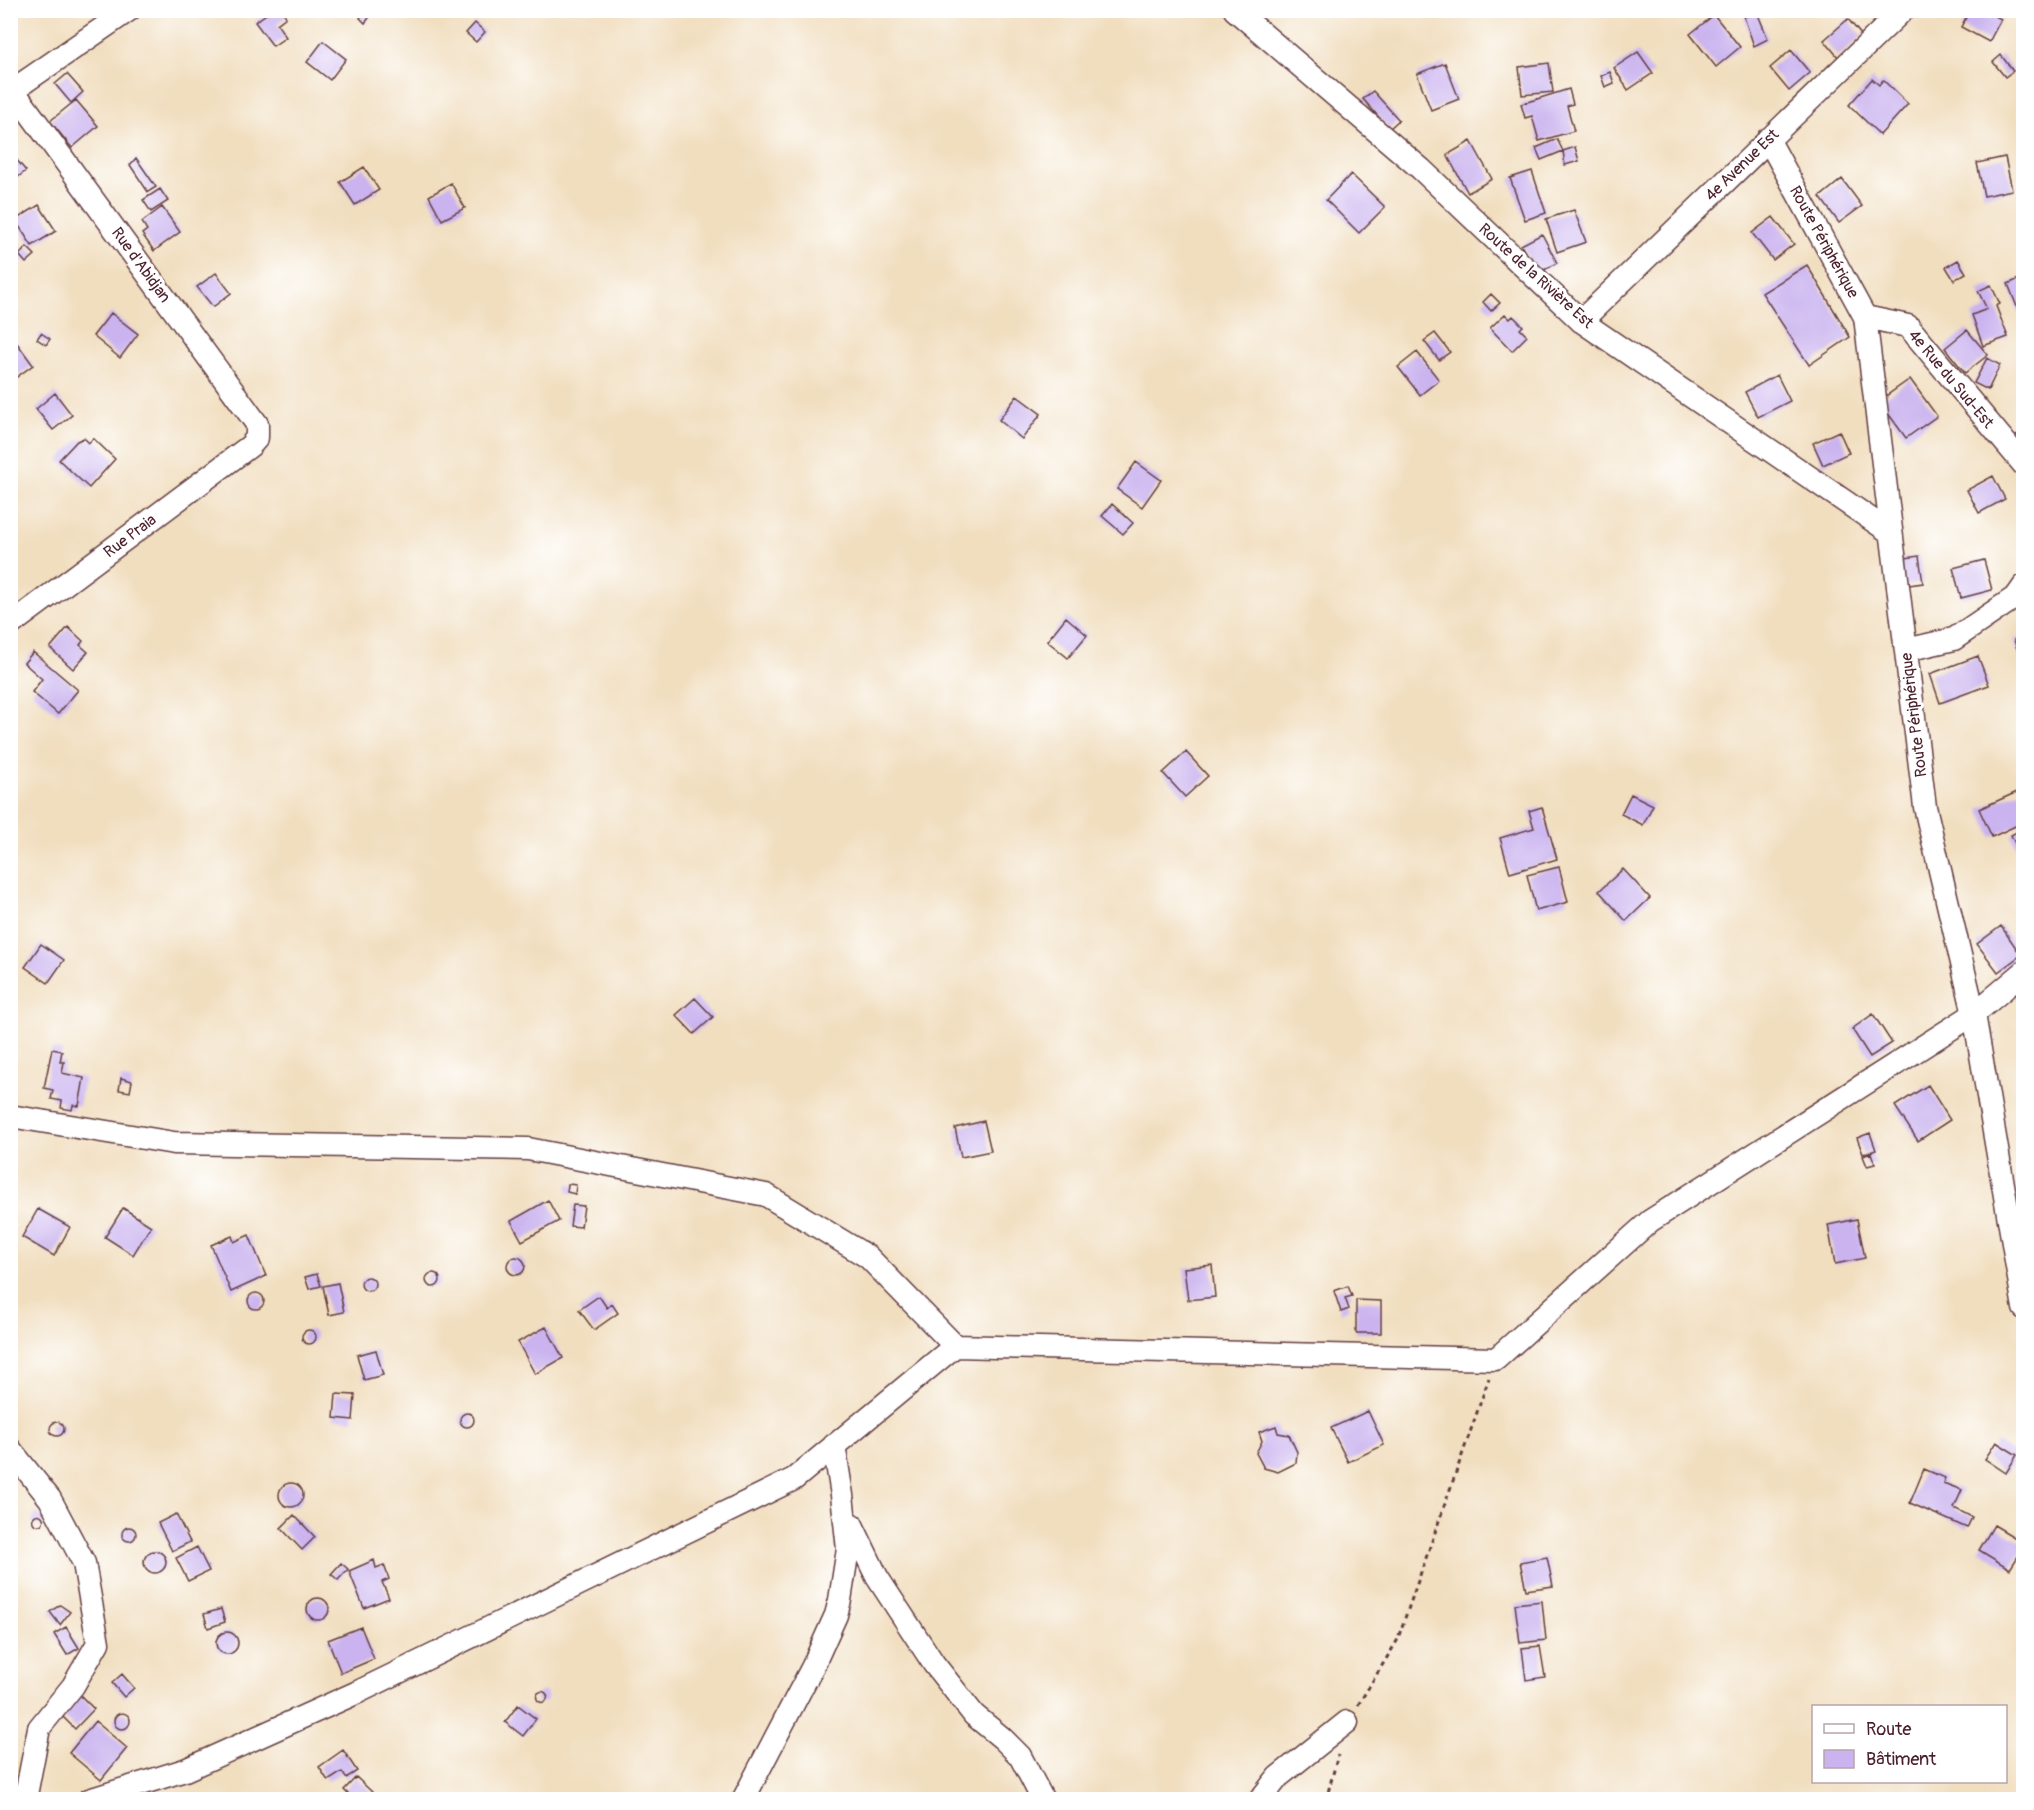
<svg xmlns="http://www.w3.org/2000/svg" width="2034" height="1810" viewBox="0 0 2034 1810" font-family="Pangolin,sans-serif">
	<rect width="100%" height="100%" fill="#fff"/>
	<filter id="ink" filterUnits="userSpaceOnUse"><feTurbulence type="fractalNoise" baseFrequency=".0167" numOctaves="2"/><feDisplacementMap in="SourceGraphic" scale="12" xChannelSelector="R" yChannelSelector="G"/><feConvolveMatrix kernelMatrix="1 2 1 2 8 2 1 2 1" color-interpolation-filters="sRGB"/></filter>
	<filter id="wash" filterUnits="userSpaceOnUse"><feTurbulence type="fractalNoise" baseFrequency=".008" numOctaves="4" result="noise"/><feDisplacementMap in="SourceGraphic" scale="24" xChannelSelector="R" yChannelSelector="G"/><feGaussianBlur stdDeviation="1.35" result="paint"/><feColorMatrix in="noise" values="0 0 0 0 0 0 0 0 0 0 0 0 0 0 0 0 0 1.4 0 .05"/><feComposite in="paint" operator="in"/></filter>
	<g filter="url(#wash)">
		<rect width="100%" height="100%" fill="#f1debf"/>
		<g id="blocks">
			<!-- building -->
			<path fill="#cab3ef" d="M272,10h10l4,7 -9,7 9,13 -13,9 -18,-24z
				M366,10l6,4 -7,9 -5,-5z
				M1970,10h14l17,9 -12,23 -28,-15z
				M1757,12l11,27 -14,7 -10,-29z
				M1714,15l26,32 -24,20 -26,-33z
				M1848,19l14,17 -24,21 -14,-17z
				M475,23l10,9 -9,10 -10,-9z
				M323,41l23,18 -16,21 -23,-18z
				M1791,50l19,23 -21,18 -19,-23z
				M1638,52l15,21 -25,17 -14,-22z
				M2001,55l12,16 -8,6 -12,-15z
				M1445,63l14,36 -28,11 -14,-36z
				M1549,63l4,29 -31,3 -3,-28z
				M1610,72l4,11 -9,4 -4,-11z
				M67,74l16,18 -12,11 -16,-19z
				M1872,79l7,6 4,-5 25,24 -28,31 -31,-30z
				M1569,89l4,15 -6,2 7,25 -35,10 -7,-25 -7,2 -4,-14z
				M1373,91l26,29 -10,9 -26,-30z
				M76,100l22,26 -26,22 -22,-27z
				M1557,139l6,12 -22,9 -5,-12z
				M1471,141l21,38 -24,14 -21,-38z
				M1575,147l4,14 -14,4 -2,-14z
				M10,152l16,19 -16,12z
				M2005,157l7,33 -28,6 -7,-33z
				M136,158l20,29 -8,5 -18,-27z
				M364,167l15,23 -24,15 -15,-23z
				M1532,171l14,42 -21,7 -15,-42z
				M1351,174l34,33 -26,26 -33,-33z
				M1842,179l20,27 -23,17 -19,-26z
				M451,183l14,25 -23,12 -13,-24z
				M160,189l8,12 -17,11 -8,-12z
				M39,205l17,26 -24,15 -17,-26z
				M162,207l18,25 -26,19 -12,-17 5,-4 -5,-8z
				M1574,210l12,32 -29,10 -11,-33z
				M1773,217l21,27 -21,16 -21,-27z
				M1542,234l15,29 -20,11 -16,-29z
				M27,247l8,8 -9,8 -7,-8z
				M1958,260l8,13 -12,7 -8,-13z
				M1807,265l43,72 -41,28 -47,-72z
				M216,273l15,20 -18,14 -16,-20z
				M2021,278l3,7v31l-3,1 -13,-33z
				M1991,285l9,19 -4,2 12,31 -25,9 -11,-31 15,-6 -9,-18z
				M1491,294l9,9 -9,8 -8,-9z
				M111,313l27,21 -18,24 -27,-22z
				M1505,314l5,5 3,-3 10,10 -3,3 7,7 -15,15 -22,-23z
				M1967,330l21,25 -23,18 -20,-25z
				M41,333l9,6 -4,6 -9,-6z
				M1435,333l15,19 -11,8 -15,-19z
				M14,339l19,26 -23,17v-40z
				M1417,352l22,28 -19,15 -22,-28z
				M1987,358l13,7 -12,25 -14,-7z
				M1777,375l13,26 -32,16 -13,-25z
				M1910,379l27,37 -31,22 -27,-37z
				M55,393l17,22 -19,15 -17,-21z
				M1017,396l24,18 -19,25 -23,-19z
				M2024,429v21l-11,-11z
				M1839,431l10,22 -26,12 -10,-22z
				M84,438l5,5 4,-5 22,21 -26,29 -30,-28 18,-19z
				M1136,462l25,18 -19,27 -25,-18z
				M1993,476l12,23 -26,14 -12,-23z
				M1112,504l21,19 -10,11 -21,-18z
				M1919,556l4,27 -21,3 -4,-27z
				M1984,560l8,30 -31,8 -8,-30z
				M1066,617l21,18 -19,23 -21,-17z
				M68,627l15,14 -3,4 8,7 -15,17 -23,-21z
				M2024,636v30h-1l-9,-26z
				M33,652l45,38 -20,24 -26,-22 10,-13 -18,-16z
				M1978,656l11,29 -49,18 -10,-29z
				M1186,752l22,24 -23,21 -22,-24z
				M2024,789v33l-32,15 -13,-28z
				M1631,794l22,11 -10,20 -22,-11z
				M1542,807l15,52 -47,14 -10,-35 34,-10 -5,-17z
				M2024,828v34l-13,-27z
				M1559,867l9,35 -32,9 -9,-36z
				M1623,869l27,29 -24,23 -27,-30z
				M2001,926l20,29 -23,17 -21,-28z
				M41,944l23,16 -16,23 -23,-16z
				M695,998l18,19 -19,17 -18,-19z
				M1873,1014l19,29 -22,14 -18,-28z
				M52,1049l10,2 -2,11h4l-2,11 22,5 -5,28 -6,-1 -1,5 -11,-2 1,-7 -11,-2 2,-9 -9,-2z
				M121,1078l11,3 -2,11 -11,-2z
				M1928,1085l22,35 -32,21 -23,-35z
				M984,1121l7,30 -30,6 -6,-29z
				M1870,1133l6,17 -13,4 -6,-16z
				M1871,1153l4,11 -8,2 -4,-10z
				M568,1184l8,1 -1,9 -8,-2z
				M548,1200l11,21 -37,20 -11,-20z
				M573,1205l11,1 -3,21 -11,-1z
				M123,1208l28,18 -18,29 -28,-18z
				M38,1209l32,18 -16,29 -32,-19z
				M1857,1219l8,39 -30,6 -7,-39z
				M249,1235l17,41 -35,16 -20,-47 21,-9 2,6z
				M507 1266a9 9 0 1 1 18 0a9 9 0 1 1-18 0Z
				M1212,1265l3,32 -27,3 -4,-32z
				M426 1280a7 7 0 1 1 14 0a7 7 0 1 1-14 0Z
				M317,1274l4,12 -12,3 -4,-12z
				M361 1284a7 7 0 1 1 14 0a7 7 0 1 1-14 0Z
				M338,1283l6,29 -15,3 -6,-29z
				M1348,1286l4,10 -7,2 4,11 -8,3 -7,-21z
				M248 1301a8 8 0 1 1 16 0a8 8 0 1 1-16 0Z
				M599,1296l8,12 5,-4 6,9 -24,17 -15,-20z
				M1356,1300l25,1v32h-25z
				M546,1327l17,31 -28,16 -17,-32z
				M302 1337a7 7 0 1 1 14 0a7 7 0 1 1-14 0Z
				M376,1350l7,25 -19,5 -7,-25z
				M336,1394l19,1 -2,25 -19,-2z
				M1368,1411l16,34 -36,17 -17,-34z
				M460 1420a7 7 0 1 1 14 0a7 7 0 1 1-14 0Z
				M50 1429a7 7 0 1 1 14 0a7 7 0 1 1-14 0Z
				M1276,1426l2,7 11,2 8,17 -1,11 -18,9 -14,-4 -8,-15 6,-12 -3,-9z
				M1996,1442l21,13 -11,18 -21,-14z
				M1924,1469l21,9 -2,5 19,7 -8,18 18,9 -5,11 -57,-25z
				M279 1495a12 12 0 1 1 24 0a12 12 0 1 1-24 0Z
				M176,1514l14,28 -18,9 -14,-28z
				M32.5 1520a5.5 5.5 0 1 1 11 0a5.5 5.5 0 1 1-11 0Z
				M294,1515l21,22 -13,13 -21,-22z
				M1994,1525l30,18v4l-14,22 -31,-19z
				M122 1534a7 7 0 1 1 14 0a7 7 0 1 1-14 0Z
				M197,1547l12,24 -21,10 -12,-23z
				M144 1562a11 11 0 1 1 22 0a11 11 0 1 1-22 0Z
				M1547,1557l6,29 -27,4 -6,-28z
				M374,1560l2,8 8,-3 5,14 -7,3 7,16 -25,10 -15,-37z
				M341,1563l7,6 -10,11 -7,-6z
				M307 1609a11 11 0 1 1 22 0a11 11 0 1 1-22 0Z
				M1542,1601l4,39 -26,3 -5,-39z
				M60,1605l10,7 -10,13 -10,-13z
				M221,1609l4,13 -17,6 -4,-14z
				M66,1627l13,21 -12,7 -13,-21z
				M361,1627l13,32 -33,14 -13,-33z
				M216 1643a11 11 0 1 1 22 0a11 11 0 1 1-22 0Z
				M1540,1646l5,31 -19,3 -4,-32z
				M122,1674l12,14 -10,9 -12,-14z
				M536.5 1697a5.5 5.5 0 1 1 11 0a5.5 5.5 0 1 1-11 0Z
				M80,1695l14,14 -19,20 -14,-14z
				M518,1705l18,14 -13,17 -18,-14z
				M114 1721a8 8 0 1 1 16 0a8 8 0 1 1-16 0Z
				M95,1721l32,27 -26,32 -32,-27z
				M343,1750l14,21 -11,7 -4,-6 -14,9 -9,-14z
				M356,1777l16,15 -7,8h-11l-10,-10z"/>
		</g>
	</g>
	<g filter="url(#ink)">
		<use href="#blocks" fill-opacity="0" stroke="#633c41" stroke-width="1.5"/>
		<g fill="none" stroke-linecap="round" stroke-linejoin="round">
			<defs>
				<path id="street" d="M1235,10l186,159 160,152 310,212
					M10,86l247,338v14l-7,8 -240,179
					M10,92l119,-82
					M1768,139l97,178 60,490 49,207 50,294
					M1865,317l43,9 116,139
					M1581,321l322,-311
					M1906,650l48,-11 63,-43 7,-10
					M10,1116l164,27 354,6 238,46 102,62 87,89
					M10,1449l40,50 34,64 14,80 -25,43 -34,42 -14,72
					M852,1525l25,52 57,87 40,51 28,23 18,18 23,44
					M89,1800l96,-30 173,-78 436,-213 161,-133 541,13 154,-138 324,-207 50,-42
					M743,1800l70,-134 23,-51 4,-15 8,-51 -6,-54 -8,-50
					M1260,1800l18,-23 69,-55"/>
			</defs>
			<!-- street casing -->
			<use href="#street" stroke="#633c41" stroke-width="25"/>
			<!-- path -->
			<path stroke="#633c41" stroke-width="3" stroke-dasharray="4.5 4.5" stroke-linecap="butt" d="M1358,1705l39,-64 92,-263
				M1326,1800l12,-45"/>
			<!-- street -->
			<use href="#street" stroke="#fff" stroke-width="22"/>
		</g>
	</g>
	<g text-anchor="middle" dominant-baseline="central" stroke-width="6" stroke-linejoin="round" paint-order="stroke">
		<!-- street labels -->
		<g font-size="16" fill="#4a1f2b" stroke="#fff">
			<text transform="translate(1742 165) rotate(-44)">4e Avenue Est</text>
			<text transform="translate(1824 242) rotate(61)">Route Périphérique</text>
			<text transform="translate(141 265) rotate(54)">Rue d'Abidjan</text>
			<text transform="translate(1536 276) rotate(42)">Route de la Rivière Est</text>
			<text transform="translate(1951 379) rotate(50)">4e Rue du Sud-Est</text>
			<text transform="translate(130 536) rotate(-37)">Rue Praia</text>
			<text transform="translate(1914 715) rotate(-97)">Route Périphérique</text>
		</g>
	</g>
	<!-- margin -->
	<rect width="2034" height="1810" fill="none" stroke="#fff" stroke-width="36"/>
	<!-- legend -->
	<rect x="1812" y="1705" width="195" height="78" fill="#ffffff" stroke="#b7a5aa" stroke-width="1.5"/>
	<rect x="1824" y="1724" width="30" height="9" fill="#ffffff" stroke="#b7a5aa" stroke-width="1.5"/>
	<text x="1866" y="1735" font-size="18" fill="#4a1f2b">Route</text>
	<rect x="1824" y="1750" width="30" height="18" fill="#cab3ef" stroke="#b7a5aa" stroke-width="1.5"/>
	<text x="1866" y="1765" font-size="18" fill="#4a1f2b">Bâtiment</text>
</svg>
